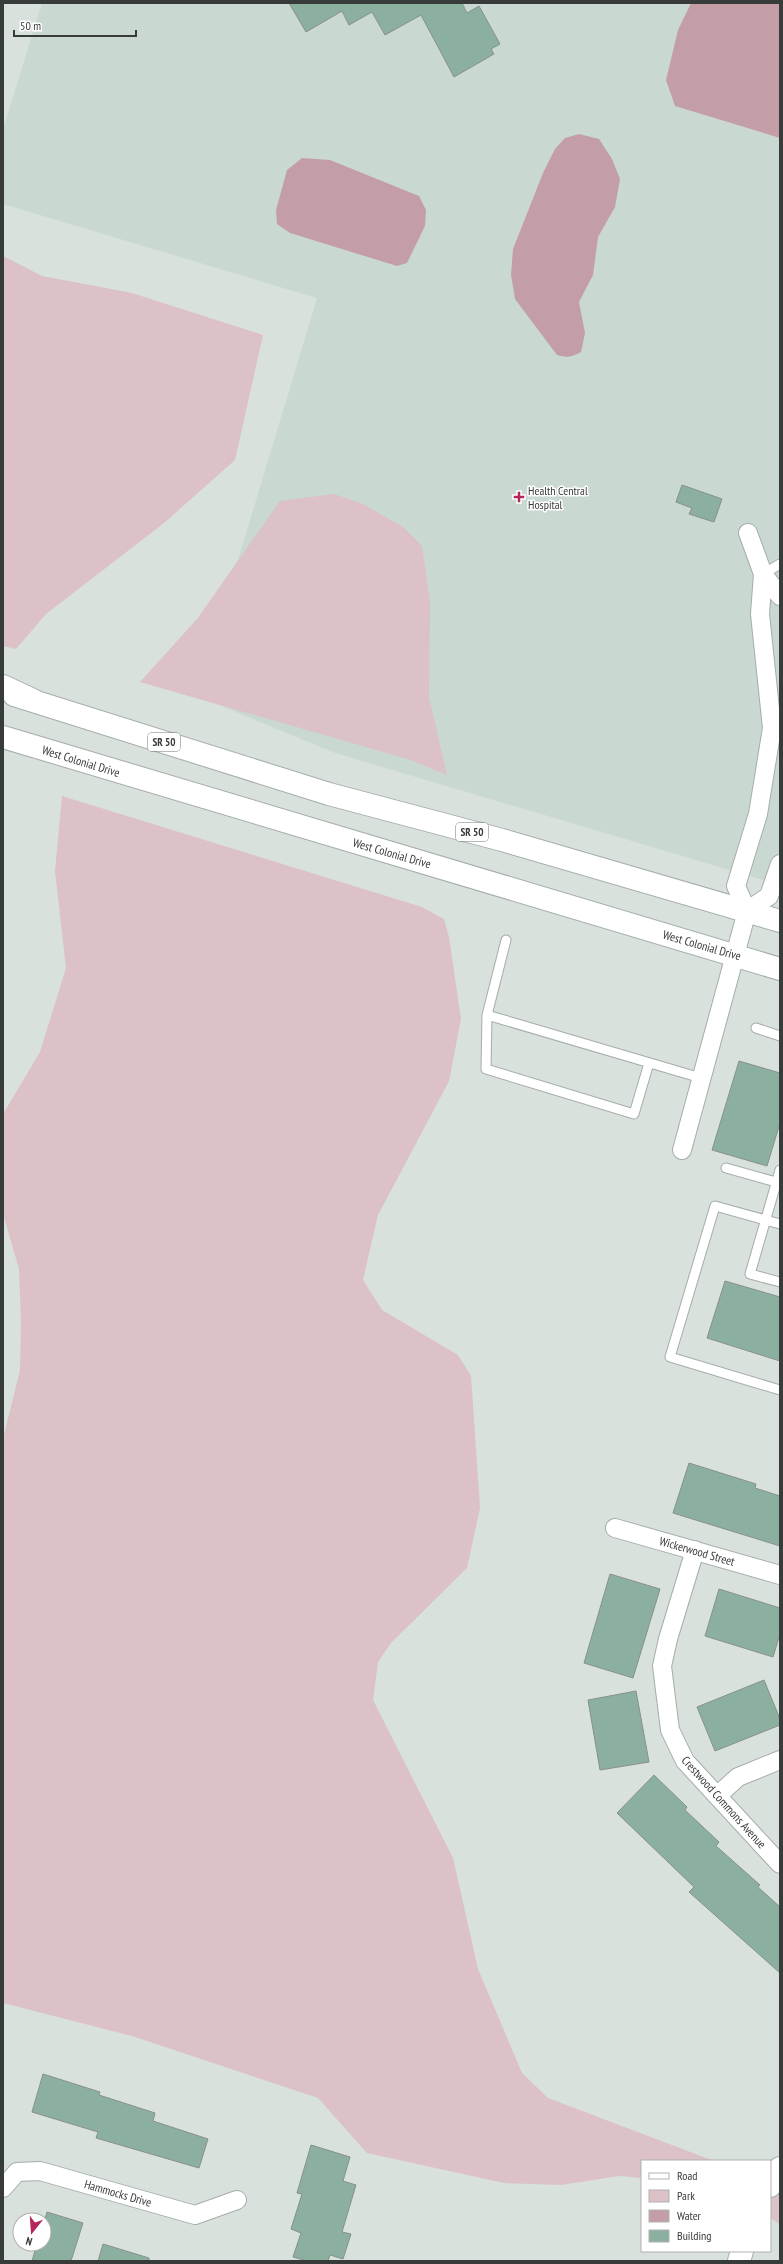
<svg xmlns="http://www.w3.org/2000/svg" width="783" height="2264" viewBox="0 0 783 2264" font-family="'PT Sans Narrow',sans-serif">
	<rect width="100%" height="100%" fill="#d9e1dd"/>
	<!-- built -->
	<path fill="#c9d9d1" d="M42,3h738v882l-445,-132 -138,-57 120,-398 -314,-94v-75z"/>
	<!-- green -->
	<path fill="#dcc1c6" d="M3,256l39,20 90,17 131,42 -28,125 -71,63 -118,91 -30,35 -13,-3z
		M334,494l29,10 40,23 19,19 8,55 -1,96 18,78 -36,-15 -271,-78 57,-63 83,-118z
		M62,796l360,111 22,12 5,18 12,82 -12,62 -71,134 -15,65 19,30 76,45 13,21 9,132 -13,60 -76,75 -13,19 -5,38 80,158 25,111 44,104 26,25 166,63h-72v17l-23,-2 -58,9 -57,-2 -137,-30 -49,-55 -186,-62 -129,-33v-564l17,-69 1,-47 -2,-54 -16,-55v-100l37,-62 26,-84 -11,-97z
		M770,2188l10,5v32l-10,-8z"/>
	<!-- water -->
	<path fill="#c39ea6" d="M691,3h89v135l-105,-32 -9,-26 12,-50z
		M579,134l20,5 13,20 8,20 -5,28 -17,30 -5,38 -14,27 6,31 -4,19c-9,5 -14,6 -24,3l-42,-56 -4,-24 2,-26 30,-76 12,-24 10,-11z
		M302,158l28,2 89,36 7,14 -1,16 -18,37 -10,3 -107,-33 -13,-9 -1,-14 11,-40z"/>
	<!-- building -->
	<path fill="#8cb0a0" stroke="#88908c" d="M289,3h173l5,10 12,-7 21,38 -9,5 3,5 -40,23 -33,-62 -36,20 -13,-23 -23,13 -7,-14 -36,21z
		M682,485l40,14 -8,23 -25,-8 3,-6 -16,-6z
		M739,1061l41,12v50l-13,43 -55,-16z
		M725,1281l55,16v64l-73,-23z
		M689,1463l67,21 -1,4 25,8v50l-107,-33z
		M610,1574l50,15 -27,89 -49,-15z
		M719,1589l61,19v26l-7,23 -68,-21z
		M764,1680l16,39v6l-65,26 -18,-44z
		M636,1691l13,71 -49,8 -12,-70z
		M654,1775l33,32 -2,3 34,32 -3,4 44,39 -2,2 22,20v66l-91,-81 5,-5 -77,-74z
		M43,2074l57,18 -1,3 56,18 -2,8 55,18 -9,29 -103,-30 2,-6 -66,-20z
		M311,2145l39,12 -7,24 13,4 -14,47 9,2 -8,25 -13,-4 -2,6h-21l-14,-4 8,-24 -10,-4 11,-35 -5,-1z
		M47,2212l36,11 -12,38h-39l5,-17h7v-22z
		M103,2244l46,14v3h-51z"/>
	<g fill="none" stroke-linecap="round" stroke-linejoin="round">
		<defs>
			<path id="service" d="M763,574l17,-10
				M506,940l-19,75 -1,54 148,45 15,-51
				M487,1015l214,63
				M756,1028l24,8
				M726,1168l50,14
				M780,1170l-30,104 30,8
				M780,1224l-65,-18 -45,151 110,33"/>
			<path id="minor" d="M748,533l15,41 17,22
				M747,911l22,-15 11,-32
				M682,1150l65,-239 -11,-25 22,-72 14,-86 -12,-114 3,-40
				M615,1528l165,47
				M695,1550l-27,89 -6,27 8,64 15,31 95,103
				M717,1796l21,-19 42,-17
				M3,2188l14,-16 23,-1 155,44 42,-15"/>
			<path id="tertiary" d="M770,2186l10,-18
				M739,2261l3,-10"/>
			<path id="trunk" d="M14,695l315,99 173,46 278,81
				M3,737l777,232"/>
			<path id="motorway" d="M3,686l30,14"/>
		</defs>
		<!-- service casing -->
		<use href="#service" stroke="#a4ada9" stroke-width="11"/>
		<!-- minor casing -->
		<use href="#minor" stroke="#a4ada9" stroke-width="20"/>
		<!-- tertiary casing -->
		<use href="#tertiary" stroke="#a4ada9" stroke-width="24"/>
		<!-- trunk casing -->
		<use href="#trunk" stroke="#a4ada9" stroke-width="24"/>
		<!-- motorway casing -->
		<use href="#motorway" stroke="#a4ada9" stroke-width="24"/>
		<!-- service -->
		<use href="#service" stroke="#fff" stroke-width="9"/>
		<!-- minor -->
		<use href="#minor" stroke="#fff" stroke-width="18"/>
		<!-- tertiary -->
		<use href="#tertiary" stroke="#fff" stroke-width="22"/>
		<!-- trunk -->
		<use href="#trunk" stroke="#fff" stroke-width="22"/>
		<!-- motorway -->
		<use href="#motorway" stroke="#fff" stroke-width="22"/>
	</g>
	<!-- markers -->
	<path fill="#b4275d" stroke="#fff" stroke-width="1.5" d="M517 491h4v4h4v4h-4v4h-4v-4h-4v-4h4z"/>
	<g text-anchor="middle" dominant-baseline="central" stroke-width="3" stroke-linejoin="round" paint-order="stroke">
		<!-- shield labels -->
		<g fill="#fff" stroke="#737674" stroke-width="1">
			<rect x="148" y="733" width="32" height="18" rx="3"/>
			<rect x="456" y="823" width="32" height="18" rx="3"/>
		</g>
		<g font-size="11" font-weight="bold" fill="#373b39">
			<text x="164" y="742">SR 50</text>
			<text x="472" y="832">SR 50</text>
		</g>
		<!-- poi labels -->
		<g font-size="12" fill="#373b39" stroke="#fff" text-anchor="start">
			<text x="528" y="490">Health Central<tspan x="528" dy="14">Hospital</tspan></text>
		</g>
		<!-- street labels -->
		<g font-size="12" fill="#373b39" stroke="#fff">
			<text transform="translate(81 761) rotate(17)">West Colonial Drive</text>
			<text transform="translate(392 853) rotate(16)">West Colonial Drive</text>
			<text transform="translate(702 945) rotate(16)">West Colonial Drive</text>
			<text transform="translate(697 1551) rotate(16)">Wickerwood Street</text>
			<text transform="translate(724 1802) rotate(48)">Crestwood Commons Avenue</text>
			<text transform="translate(118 2193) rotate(16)">Hammocks Drive</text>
		</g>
	</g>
	<!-- border -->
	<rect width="783" height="2264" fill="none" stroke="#373b39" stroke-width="8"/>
	<!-- legend -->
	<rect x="641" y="2160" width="130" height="92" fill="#ffffff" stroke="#afb1b0"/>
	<rect x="649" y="2173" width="20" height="6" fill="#ffffff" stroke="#afb1b0"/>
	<text x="677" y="2180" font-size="12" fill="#373b39">Road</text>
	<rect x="649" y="2190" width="20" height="12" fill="#dcc1c6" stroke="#afb1b0"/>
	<text x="677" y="2200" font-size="12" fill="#373b39">Park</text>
	<rect x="649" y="2210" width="20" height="12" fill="#c39ea6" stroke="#afb1b0"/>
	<text x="677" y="2220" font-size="12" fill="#373b39">Water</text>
	<rect x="649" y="2230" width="20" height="12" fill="#8cb0a0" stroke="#afb1b0"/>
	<text x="677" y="2240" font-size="12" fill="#373b39">Building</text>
	<!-- north arrow -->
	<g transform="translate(32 2232) rotate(197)"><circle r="19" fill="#ffffff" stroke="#afb1b0"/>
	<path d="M0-3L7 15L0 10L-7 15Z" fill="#b4275d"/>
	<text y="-6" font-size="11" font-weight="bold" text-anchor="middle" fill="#373b39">N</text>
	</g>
	<!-- scale -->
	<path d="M14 30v6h122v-6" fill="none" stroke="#373b39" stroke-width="2"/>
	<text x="20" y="30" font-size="12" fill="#373b39" stroke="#ffffff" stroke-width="3" paint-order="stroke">50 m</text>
</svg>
